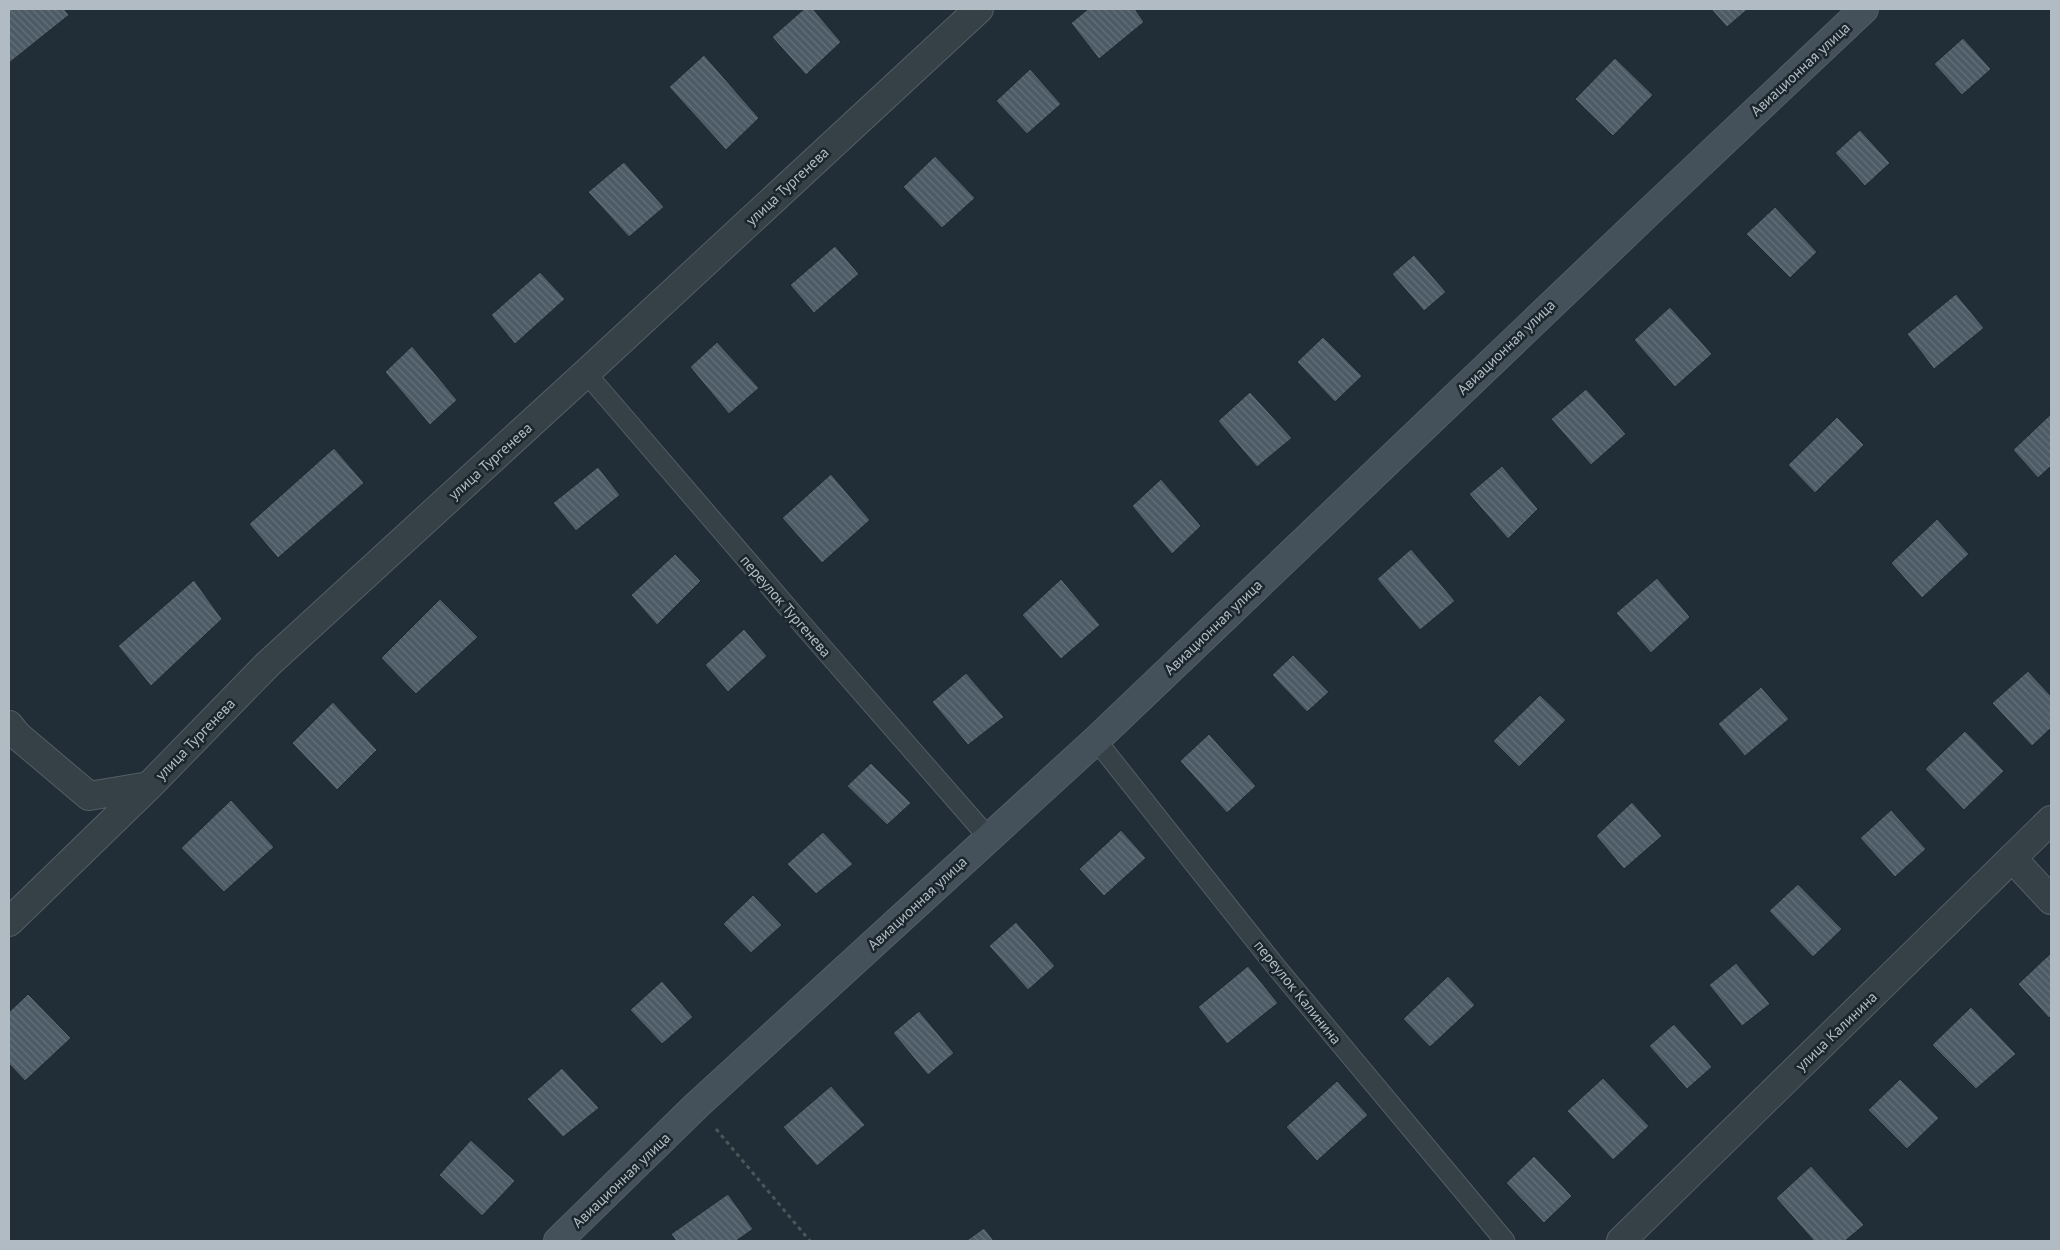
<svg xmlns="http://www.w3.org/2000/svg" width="2060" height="1250" viewBox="0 0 2060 1250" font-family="'PT Sans',sans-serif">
	<defs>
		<pattern id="building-back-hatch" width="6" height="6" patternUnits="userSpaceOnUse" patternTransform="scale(1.25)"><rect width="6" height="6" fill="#4d5b66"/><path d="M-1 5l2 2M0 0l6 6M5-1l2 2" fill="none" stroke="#64717a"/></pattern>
	</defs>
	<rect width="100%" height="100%" fill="#222e37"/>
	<!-- building -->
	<path fill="url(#building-back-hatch)" stroke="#1d272e" d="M9,9h55l5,6 -60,48z
		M804,9h9l28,33 -35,33 -34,-38z
		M1088,9h47l9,13 -45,37 -28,-36z
		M1711,9h37l-21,18z
		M1963,38l28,31 -29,26 -28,-31z
		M704,55l55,63 -33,32 -57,-63z
		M1615,58l38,37 -40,41 -38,-37z
		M1030,69l31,35 -34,30 -31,-33z
		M1860,130l30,33 -25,23 -30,-33z
		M935,156l40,42 -33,30 -39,-41z
		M624,162l40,45 -35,30 -41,-45z
		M1775,207l42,45 -27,26 -44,-44z
		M835,246l24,28 -45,39 -24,-28z
		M1414,255l32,37 -22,19 -32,-37z
		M540,272l25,27 -50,45 -24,-29z
		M1956,294l28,34 -50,41 -27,-35z
		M1670,307l42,47 -37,33 -41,-47z
		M1323,337l39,39 -27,26 -38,-40z
		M717,342l42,46 -30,26 -39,-47z
		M412,346l45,54 -27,25 -45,-53z
		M1586,389l40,45 -35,31 -40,-46z
		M1250,392l42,46 -35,29 -39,-46z
		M2051,414v52l-13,12 -25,-28z
		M1837,417l27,28 -49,48 -27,-28z
		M334,448l30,35 -86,75 -29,-34z
		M1502,466l36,43 -30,30 -39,-45z
		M598,467l22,28 -44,36 -23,-28z
		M831,474l39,46 -48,43 -40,-45z
		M1161,479l40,47 -29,28 -40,-48z
		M1937,519l32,35 -47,44 -31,-35z
		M1411,549l44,52 -35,29 -43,-51z
		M675,554l26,27 -44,44 -26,-30z
		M1657,578l33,39 -39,36 -35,-40z
		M1061,579l39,46 -39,34 -39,-44z
		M194,580l28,39 -71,67 -33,-40z
		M440,599l38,38 -62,57 -35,-36z
		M744,629l23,27 -39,36 -23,-27z
		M1293,655l36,37 -22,20 -35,-37z
		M2028,671l23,25v32l-19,18 -40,-43z
		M966,673l38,44 -36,28 -36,-43z
		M1761,687l28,32 -44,37 -27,-32z
		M1540,695l26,25 -47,47 -26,-26z
		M333,702l44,48 -40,40 -45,-47z
		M1965,731l39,40 -40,39 -39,-41z
		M1209,734l47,52 -29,27 -47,-52z
		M871,763l40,40 -24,22 -40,-39z
		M231,800l43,47 -50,45 -43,-44z
		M1632,802l30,34 -38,33 -28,-33z
		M1891,810l35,39 -31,28 -35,-39z
		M1121,830l25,28 -42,38 -25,-27z
		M823,832l30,32 -37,30 -29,-30z
		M1798,884l44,45 -29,28 -44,-46z
		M753,895l29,30 -31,28 -28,-29z
		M1016,922l39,44 -27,24 -39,-44z
		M2051,953v63l-2,2 -31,-34z
		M1736,963l34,41 -28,22 -33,-41z
		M1248,966l30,37 -51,41 -29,-37z
		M1448,976l27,29 -45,42 -27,-28z
		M662,981l31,36 -31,27 -32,-34z
		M28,994l43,44 -46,43 -16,-17v-52z
		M1971,1007l45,47 -40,35 -44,-44z
		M919,1011l35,42 -26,22 -35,-42z
		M1674,1024l38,43 -25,22 -38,-43z
		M562,1068l37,40 -36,29 -36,-38z
		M1603,1078l46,48 -36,34 -46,-49z
		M1900,1079l39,39 -32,31 -39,-39z
		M1337,1081l31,34 -51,46 -31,-34z
		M831,1086l34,39 -48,41 -34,-39z
		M471,1140l44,41 -33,35 -43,-41z
		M1534,1156l38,40 -28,27 -38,-40z
		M1811,1166l53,59 -19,16h-31l-38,-43z
		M728,1194l25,35 -17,12h-60l-5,-7z
		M984,1228l10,13h-28z"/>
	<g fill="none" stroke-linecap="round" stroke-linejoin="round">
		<defs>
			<path id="lane" d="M586,373l215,250 187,214
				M1096,740l181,228 228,273"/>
			<path id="street" d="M9,725l9,11 71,60 60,-10
				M2012,858l39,42
				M9,922l140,-136 119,-122 318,-291 393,-364
				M1621,1241l430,-421"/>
			<path id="secondary" d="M558,1241l138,-135 400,-366 554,-529 214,-202"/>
		</defs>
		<!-- lane casing -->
		<use href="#lane" stroke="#535e65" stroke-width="21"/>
		<!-- street casing -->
		<use href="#street" stroke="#535e65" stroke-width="30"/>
		<!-- secondary casing -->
		<use href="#secondary" stroke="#535e65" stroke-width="30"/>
		<!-- path -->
		<path stroke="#465958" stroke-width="3" stroke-dasharray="4 4" stroke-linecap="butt" d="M716,1129l94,112"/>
		<!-- lane -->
		<use href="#lane" stroke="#364047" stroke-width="19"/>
		<!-- street -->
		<use href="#street" stroke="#364047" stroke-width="28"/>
		<!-- secondary -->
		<use href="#secondary" stroke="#44505a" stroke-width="28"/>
	</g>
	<g text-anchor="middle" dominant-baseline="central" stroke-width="5" stroke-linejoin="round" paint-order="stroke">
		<!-- street labels -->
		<g font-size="15" fill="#b0bbc4" stroke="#1b252c">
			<text transform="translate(1800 69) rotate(-43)">Авиационная улица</text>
			<text transform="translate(787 186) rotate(-43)">улица Тургенева</text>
			<text transform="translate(1506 347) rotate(-44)">Авиационная улица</text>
			<text transform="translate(490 461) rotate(-42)">улица Тургенева</text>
			<text transform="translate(786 606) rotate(49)">переулок Тургенева</text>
			<text transform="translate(1213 627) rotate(-44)">Авиационная улица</text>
			<text transform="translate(195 739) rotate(-46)">улица Тургенева</text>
			<text transform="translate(917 903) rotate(-43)">Авиационная улица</text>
			<text transform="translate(1298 992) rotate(51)">переулок Калинина</text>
			<text transform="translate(1836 1031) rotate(-44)">улица Калинина</text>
			<text transform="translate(621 1180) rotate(-44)">Авиационная улица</text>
		</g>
	</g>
	<!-- border -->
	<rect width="2060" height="1250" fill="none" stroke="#b0bbc4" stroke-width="20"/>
</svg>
